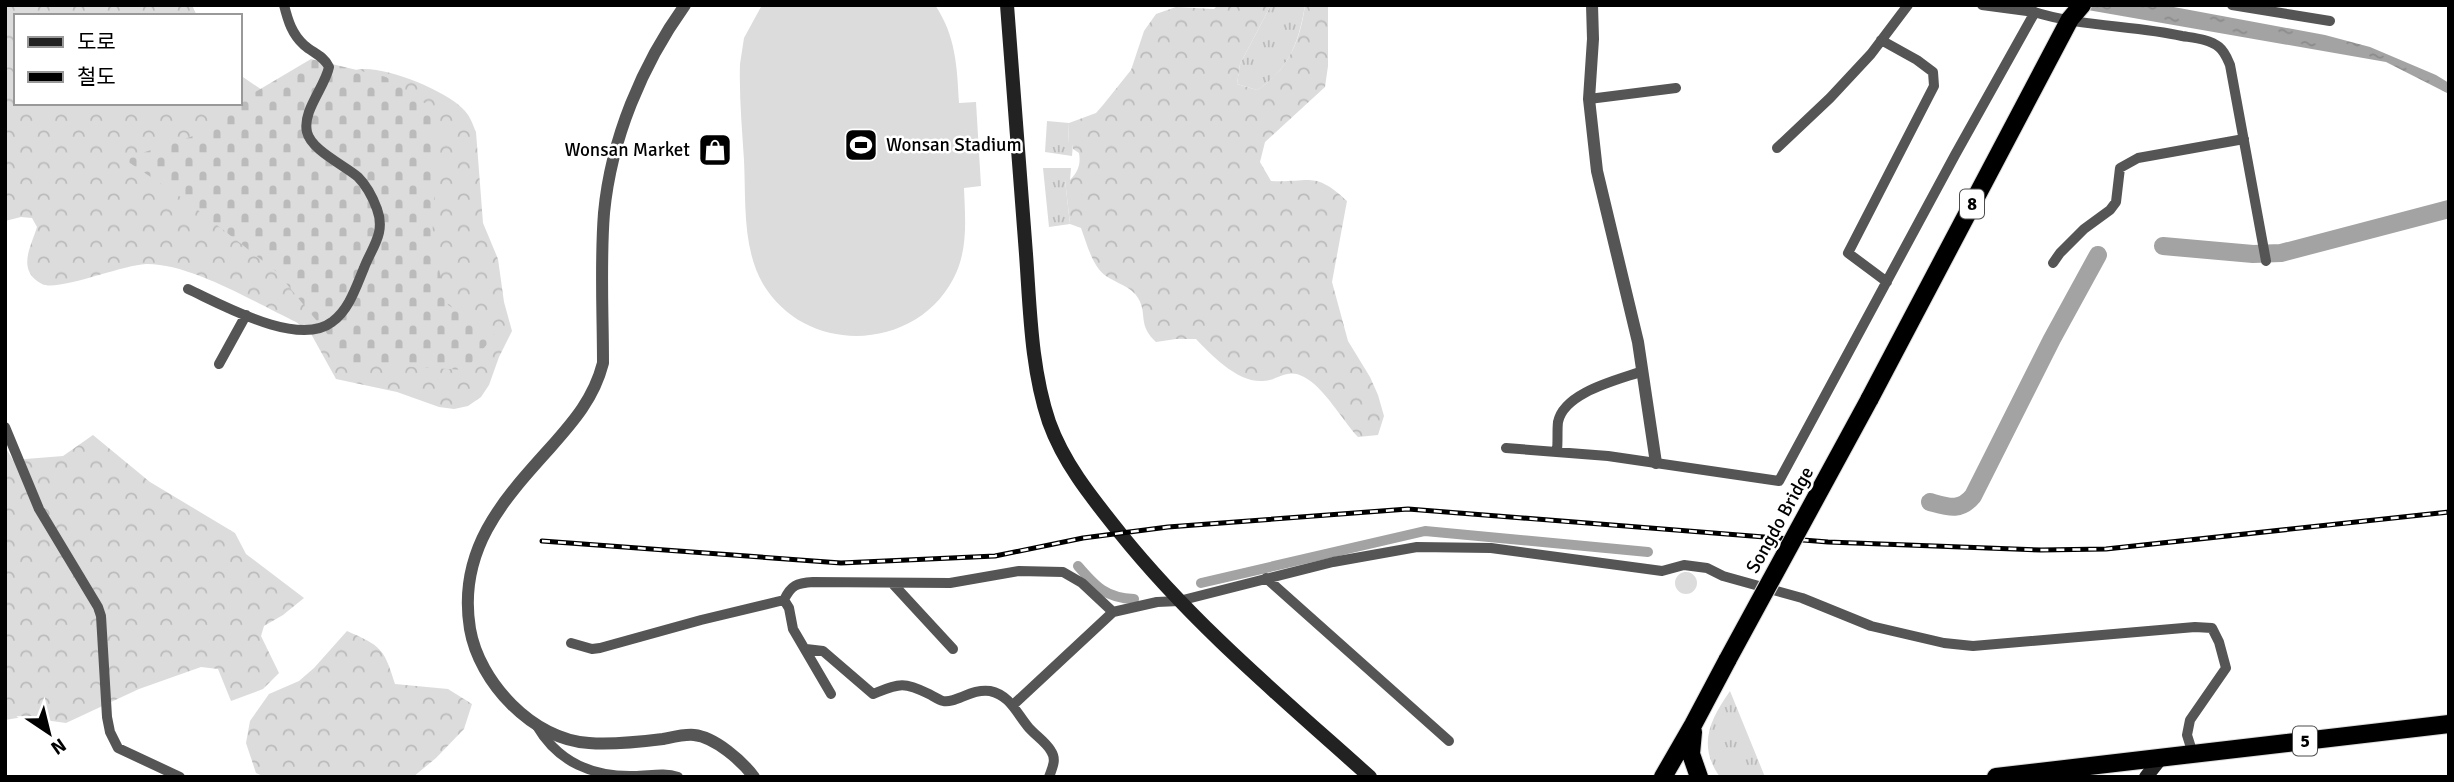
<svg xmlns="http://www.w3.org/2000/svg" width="2454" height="782" viewBox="0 0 2454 782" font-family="Signika,'Noto Sans KR',sans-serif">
	<defs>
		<pattern id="grass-tufts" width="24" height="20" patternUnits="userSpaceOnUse" patternTransform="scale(1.75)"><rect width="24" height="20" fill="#dcdcdc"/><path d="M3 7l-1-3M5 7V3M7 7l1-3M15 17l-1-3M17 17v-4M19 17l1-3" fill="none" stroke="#bbb"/></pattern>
		<pattern id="forest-crowns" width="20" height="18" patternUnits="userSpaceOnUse" patternTransform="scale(1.75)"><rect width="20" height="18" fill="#dcdcdc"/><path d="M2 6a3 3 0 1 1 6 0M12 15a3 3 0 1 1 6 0" fill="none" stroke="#bbb"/></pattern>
		<pattern id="cemetery-stones" width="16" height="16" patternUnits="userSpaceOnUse" patternTransform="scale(1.75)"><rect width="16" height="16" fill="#dcdcdc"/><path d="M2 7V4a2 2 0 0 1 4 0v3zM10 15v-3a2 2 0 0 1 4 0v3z" fill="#bbb"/></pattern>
		<pattern id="water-ripples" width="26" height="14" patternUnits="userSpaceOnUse" patternTransform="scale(1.75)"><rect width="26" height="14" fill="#a3a3a3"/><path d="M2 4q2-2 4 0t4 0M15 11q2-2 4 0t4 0" fill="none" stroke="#8b8b8b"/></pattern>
	</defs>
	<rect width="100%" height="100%" fill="#fff"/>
	<!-- grass -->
	<path fill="url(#grass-tufts)" d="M1271,5h34c-6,37 -16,65 -48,85l-20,-6 3,-20z
		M1047,121l22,2 -1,20 5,1 -1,12 -27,-4z
		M1043,168h28l-1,12h-5l5,44 -21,3z
		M1675 583a11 11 0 1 1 22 0a11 11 0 1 1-22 0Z
		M1730,691l35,86h-45c-23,-32 -10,-57 10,-86z"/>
	<!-- forest -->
	<path fill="url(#forest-crowns)" d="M5,5h187l5,11h-181v87h224v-28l50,34c17,-11 48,-34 66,-39 25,-6 88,20 106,38 8,7 10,15 14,24l7,91 15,36 6,43 8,29 -13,26 -10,28 -8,12 -13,9 -14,3 -15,-2 -42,-15 -61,-13 -26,-47 -14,-10c-40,-19 -106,-59 -150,-58 -24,1 -89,28 -104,20 -26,-14 -11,-37 -5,-57l-5,-9 -11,-1 -16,4z
		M1218,5h53l-31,59 -3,20 20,6c31,-20 43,-48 48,-85h23v61l-3,21 -60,55 -5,20 11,19c39,2 43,-11 76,20l-15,81 16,59 22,36 8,18 6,21 -6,19 -20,2c-16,-17 -34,-50 -54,-60 -17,-10 -27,4 -41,4 -25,2 -52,-26 -67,-42h-20l-20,3c-19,-18 -8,-27 -18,-44 -6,-11 -22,-15 -32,-22 -14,-10 -19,-32 -25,-48l-11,-4 -5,-44h5c8,-8 11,-16 9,-27l-6,-4v-5h-5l1,-21 27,-10 7,-8 28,-35 13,-39 12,-17 20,-7 38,2z
		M93,435l57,47 85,51 11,21 58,44 -21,17 -19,11 -3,10 18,37 -16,16 -32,12 -13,-32 -17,-2 -62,22 -73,34 -43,-6 -18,3v-273l8,13 50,-4z
		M347,631c34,15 37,17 48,53l53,5 24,15 -8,25 -28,29 -23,19h-148l-9,-4 -10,-30 4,-22 19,-27 30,-13 15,-13z"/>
	<!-- cemetery -->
	<path fill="url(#cemetery-stones)" d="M311,59l75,18 52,35 -6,130 16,63 47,30 -30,35 -114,-7 -74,-91 -92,-72 -61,-41 78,-26 40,-33z"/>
	<!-- pitch -->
	<path fill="#dcdcdc" d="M762,5h173c21,31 22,62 24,98l17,-1 5,84 -17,2c1,28 4,56 -7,83 -34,80 -149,88 -194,13 -21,-36 -17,-84 -19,-124 -2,-32 -5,-64 -4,-96l4,-26z"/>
	<!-- water -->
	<path fill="url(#water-ripples)" d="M2059,5h104l162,30 45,12 66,28 13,8v11l-63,-32z"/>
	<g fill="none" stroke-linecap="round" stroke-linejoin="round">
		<!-- canal -->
		<path stroke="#a3a3a3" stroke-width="10" d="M1078,566c18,21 28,32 56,33
			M1201,583l224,-52 223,21"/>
		<!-- river -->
		<path stroke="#a3a3a3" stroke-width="18" d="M2163,246l90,8 28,-1 168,-44
			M1930,502c18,5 30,10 43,-6l79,-157 46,-84"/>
		<defs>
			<path id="trunk" d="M1869,400l201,-381 12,-14
				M1693,732l-2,22 8,23
				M1663,777l30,-52 35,-66
				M1996,777l453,-53"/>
		</defs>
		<!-- trunk casing -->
		<use href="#trunk" stroke="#dbdbdb" stroke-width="20"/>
		<!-- minor -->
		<path stroke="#555" stroke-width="10" d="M2232,5l98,16
			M2031,11c48,16 102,14 151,25 12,2 27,3 37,11 6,5 8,11 11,18l36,196
			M1881,40l36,20 16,12 1,14 -86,167 39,29
			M1589,99l87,-11
			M1777,148l53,-50 41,-44 37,-49
			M2053,263l7,-10 24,-24 26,-19 6,-8 4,-34 18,-10 106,-19
			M188,289c33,15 110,59 144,33 17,-12 24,-35 32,-54 8,-21 22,-35 13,-59 -4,-11 -11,-24 -19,-32 -14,-12 -47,-27 -51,-45 -5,-21 18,-45 22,-65 -5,-11 -16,-14 -25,-22 -12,-11 -16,-24 -20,-40
			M219,364l27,-49
			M5,427l34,82 59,98 3,9 6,101 3,15 8,16 62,29
			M1506,448l102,8 171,25 176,-326 80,-143 -53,-7
			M1557,450c1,-9 0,-19 1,-28 6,-30 60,-42 85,-51
			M1266,578l183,163
			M893,584l60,65
			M571,643l21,6 8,-1 101,-28 83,-20
			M806,649l17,2 50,43c26,-10 29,-13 56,0 4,2 10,6 14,7 12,3 29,-13 47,-10 20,4 27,23 39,37 6,7 17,14 22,23 6,9 1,17 -2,26
			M831,694l-38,-65 -4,-21 -5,-8c7,-15 13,-17 29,-18l137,1 69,-12 44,1 19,11 31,29
			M1013,705l100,-93 44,-10 22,-1 154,-39 84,-15 74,1 171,23 22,-6 23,3 16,8 79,22 69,28 73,17 29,3 222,-19 17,1 7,14 7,26 -36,52 -3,15 6,19
			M537,726c21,36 56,51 97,50 15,0 30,-4 44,1"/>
		<!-- tertiary -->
		<path stroke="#555" stroke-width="12" d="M685,5c-43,60 -74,134 -81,208 -4,50 -1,100 -1,150 -9,35 -29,58 -53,85 -48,53 -93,103 -80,181 9,53 63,111 119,114 24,2 50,-1 74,-4 10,-2 22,-5 31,-4 21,2 48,26 60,42
			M1592,5l1,34 -4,60 8,72 41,171 18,121"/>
		<!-- secondary -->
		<path stroke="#222" stroke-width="14" d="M1007,5c6,83 12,166 19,249 4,55 5,115 23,168 15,42 43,76 71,111 73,91 163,166 250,244
			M2146,777l15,-19"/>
		<!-- trunk -->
		<use href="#trunk" stroke="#000" stroke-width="18"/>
		<defs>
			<path id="rail" d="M542,541l299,22 154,-7 88,-18 85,-11 240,-18 420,33 213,8 65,-1 343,-37"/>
		</defs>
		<!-- rail casing -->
		<use href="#rail" stroke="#000" stroke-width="5"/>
		<!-- rail -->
		<use href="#rail" stroke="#fff" stroke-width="2.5" stroke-dasharray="8" stroke-linecap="butt"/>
		<defs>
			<path id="trunk-bridge" d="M1728,659l141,-259"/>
		</defs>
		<!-- trunk-bridge casing -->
		<use href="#trunk-bridge" stroke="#dbdbdb" stroke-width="20" stroke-linecap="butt"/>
		<!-- trunk-bridge -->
		<use href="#trunk-bridge" stroke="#000" stroke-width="18"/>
	</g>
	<!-- icons -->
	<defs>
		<symbol id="stadium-square" viewBox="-11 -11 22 22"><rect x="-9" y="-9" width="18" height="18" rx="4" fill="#000" stroke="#fff"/><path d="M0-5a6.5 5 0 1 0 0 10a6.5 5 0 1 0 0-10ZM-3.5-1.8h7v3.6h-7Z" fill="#fff"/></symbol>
		<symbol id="shop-square" viewBox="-11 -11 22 22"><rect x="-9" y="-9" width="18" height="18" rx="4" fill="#000" stroke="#fff"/><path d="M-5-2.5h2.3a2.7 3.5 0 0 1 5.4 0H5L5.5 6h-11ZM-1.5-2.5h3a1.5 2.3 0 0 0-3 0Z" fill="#fff"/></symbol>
	</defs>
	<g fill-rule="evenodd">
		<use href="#stadium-square" x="842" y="126" width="38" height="38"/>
		<use href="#shop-square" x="696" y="131" width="38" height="38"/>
	</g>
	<g text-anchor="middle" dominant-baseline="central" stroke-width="5" stroke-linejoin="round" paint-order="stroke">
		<!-- shield labels -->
		<g fill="#fff" stroke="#4c4c4c" stroke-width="2">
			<rect x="1960" y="189.5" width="24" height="29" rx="5"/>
			<rect x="2293" y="726.5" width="24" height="29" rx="5"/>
		</g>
		<g font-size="18" font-weight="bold" fill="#000">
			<text x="1972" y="204">8</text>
			<text x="2305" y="741">5</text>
		</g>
		<!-- poi labels -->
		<g font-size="19" fill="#000" stroke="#fff" text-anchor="start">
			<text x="886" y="145">Wonsan Stadium</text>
			<text x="690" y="150" text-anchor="end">Wonsan Market</text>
		</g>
		<!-- street labels -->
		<g font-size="19" fill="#000" stroke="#fff">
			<text transform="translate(1780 520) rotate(-61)">Songdo Bridge</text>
		</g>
	</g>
	<!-- border -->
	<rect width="2454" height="782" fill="none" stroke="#000000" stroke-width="14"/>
	<!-- legend -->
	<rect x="14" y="14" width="228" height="91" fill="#ffffff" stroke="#999999" stroke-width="2"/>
	<rect x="28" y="37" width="35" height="10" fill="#222222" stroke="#999999" stroke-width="2"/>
	<text x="77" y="49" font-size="21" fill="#000000">도로</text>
	<rect x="28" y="72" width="35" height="10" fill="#000000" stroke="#999999" stroke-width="2"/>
	<text x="77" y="84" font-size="21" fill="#000000">철도</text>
	<!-- north arrow -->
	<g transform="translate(49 733) rotate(145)" stroke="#ffffff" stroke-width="5" paint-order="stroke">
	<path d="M0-5L12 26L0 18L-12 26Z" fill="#000000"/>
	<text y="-10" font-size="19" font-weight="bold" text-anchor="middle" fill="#000000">N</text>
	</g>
</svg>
